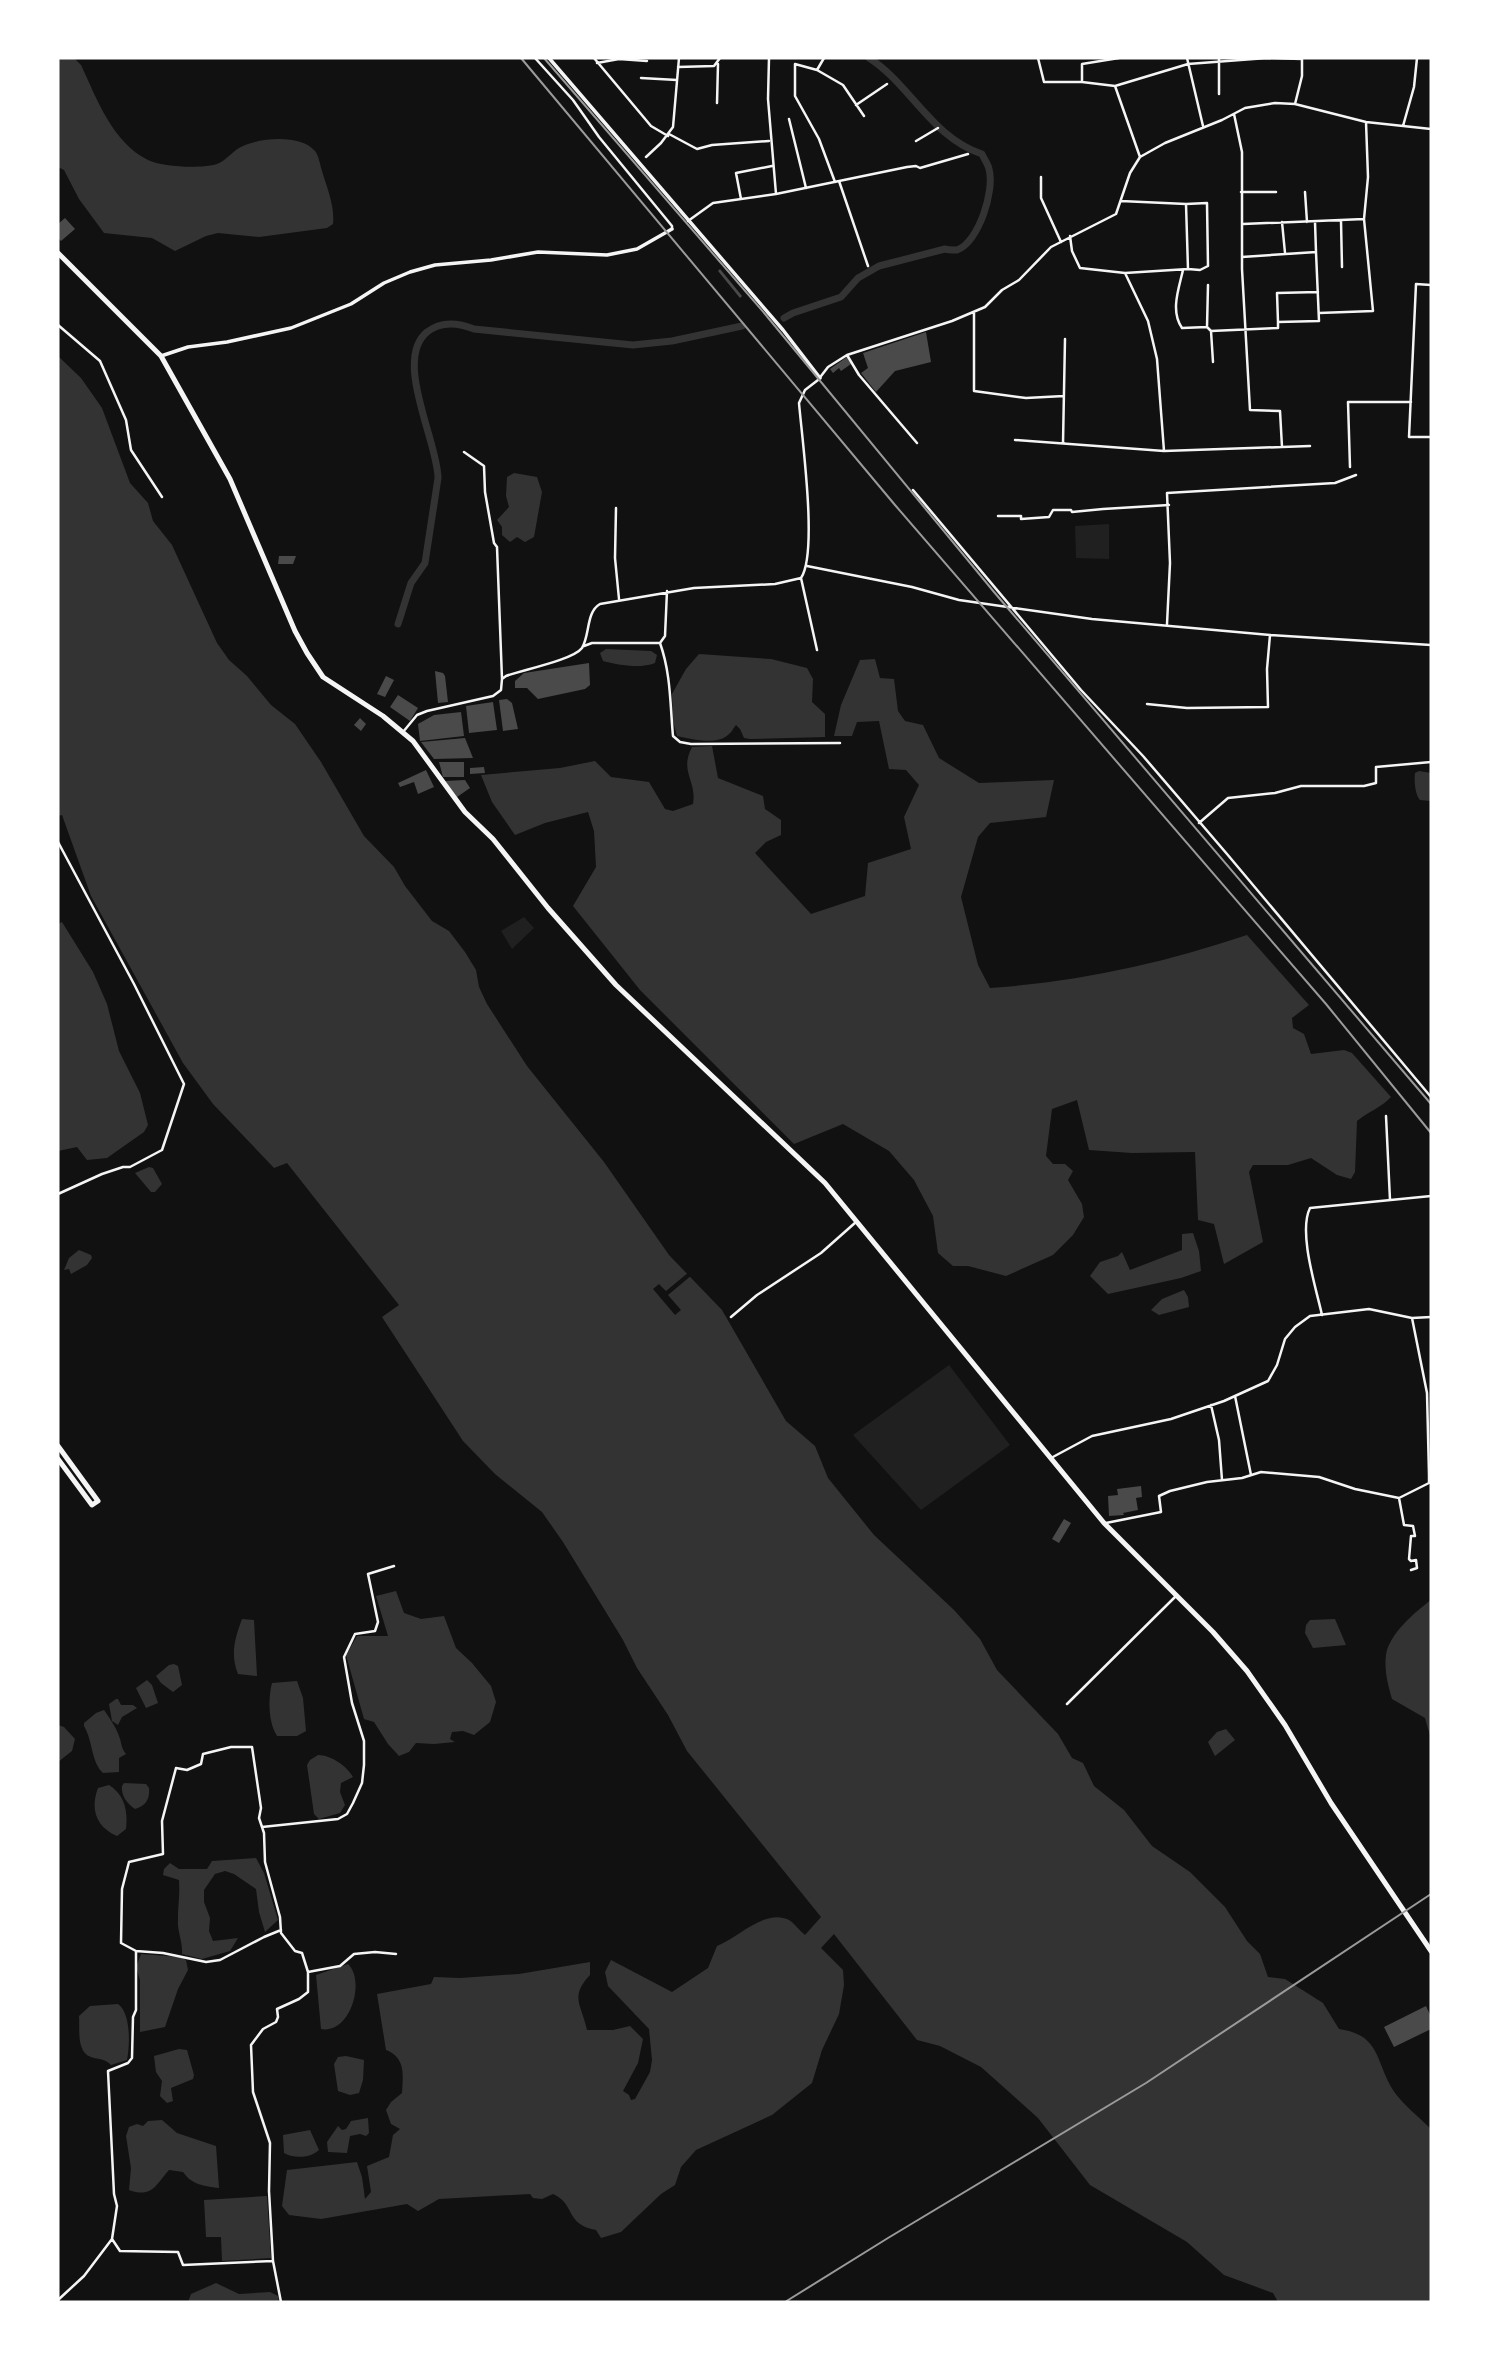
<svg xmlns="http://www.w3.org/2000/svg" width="1489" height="2360" viewBox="0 0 1489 2360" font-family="'Exo 2',sans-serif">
	<rect width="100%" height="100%" fill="#111"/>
	<!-- green -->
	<path fill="#202020" d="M1109,524v35l-33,-1 -1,-32z
		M524,917l10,11 -22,21 -11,-18z
		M949,1365l61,80 -89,65 -68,-75z"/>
	<!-- water -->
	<path fill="#333" d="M58,58h16l7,7c16,34 31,77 67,95 14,7 53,9 69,4 9,-3 16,-14 26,-18 18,-8 57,-12 72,5 4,5 5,14 7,20 5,17 13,35 11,53l-6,4 -68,9 -41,-4 -12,3 -31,15 -23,-13 -48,-5 -25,-34 -15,-29 -6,-3z
		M58,356l23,22 21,30 28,75 18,20 5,18 19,24 45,98 12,17 18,16 24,29 24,19 26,38 43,74 30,31 11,19 27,35 17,10 16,21 11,18 3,17 8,17 40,62 77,96 65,93 53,55 64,111 29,25 13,32 46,57 80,75 26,29 17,31 61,64 14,24 11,5 11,23 30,24 28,36 38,26 35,35 22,34 13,13 8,23 17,2 38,24 16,26c42,6 36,32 54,61 9,14 26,27 38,39v173h-153l-5,-9 -49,-18 -37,-33 -97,-57 -52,-67 -57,-51 -41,-21 -23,-6 -83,-106 -13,14 22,22 1,15 -5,29 -17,36 -10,33 -40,32 -76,35 -15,17 -6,18 -14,9 -40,38 -20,6 -5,-8c-32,-6 -20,-26 -43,-36l-11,5 -9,-1 -3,-4 -91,5 -21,12 -11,-7 -86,15 -32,-4 -7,-9 5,-36 70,-8 5,15 3,22 6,-7 -4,-26 22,-9 4,-22 7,-6 -9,-5 -5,-14 5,-8 11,-9c1,-18 4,-35 -16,-43l-9,-56 54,-10 3,-7 26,1 59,-4 71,-12v13c-21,22 -8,30 -3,55h26l17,-4 13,13 -5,24 -15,28 6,4 2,5 4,-1 15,-27 2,-12 -3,-31 -41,-43 -3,-14 6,-12 61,32 36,-24 9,-22c21,-8 48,-38 72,-26 5,3 11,11 16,15l16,-18 -134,-166 -19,-36 -31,-47 -14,-28 -60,-98 -21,-30 -47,-38 -32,-33 -81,-124 17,-12 -112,-142 -13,5 -61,-64 -30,-41 -92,-167 -29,-81 -4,1z
		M514,473l23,4 5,15 -8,45 -9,5 -8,-5 -7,5 -8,-7v-8l-5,-7 12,-13 -3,-11 1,-19z
		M606,649l45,2 6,4 -2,8c-15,6 -37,2 -52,-2l-3,-8z
		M699,654l72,5 36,9 6,11 -1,23 13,12v23l-75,2 -6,-1 -4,-9 -4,-4c-3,3 -4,7 -7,9 -11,12 -38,5 -52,2l-4,-15 -1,-27 14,-25z
		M875,659l5,19 14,1 4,32 7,10 18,4 16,33 40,25 75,-3 -8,37 -56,6 -12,14 -17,60 17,68 12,23c88,-6 174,-25 257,-53l62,70 -17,13 1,10 11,6 7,20 33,-4 8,3 39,44c-9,10 -23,15 -34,24l-2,51 -4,7 -14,-4 -26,-17 -23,7h-35l-4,7 14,70 -39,22 -10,-40 -16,-4 -3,-68 -63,1 -43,-3 -12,-50 -25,9 -6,47 7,8h12l8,7 -5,9 14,24 2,13 -11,18 -20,20 -47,21 -38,-10h-15l-15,-13 -5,-37 -19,-36 -25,-29 -46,-27 -49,20 -154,-154 -67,-84 23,-39 -2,-36 -6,-19 -43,11 -30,12 -23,-33 -11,-27 79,-7 35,-7 16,16 38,5 16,27 8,2 20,-7c4,-24 -14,-32 -1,-57l20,-1 6,32 45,18 2,13 16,11v15l-15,7 -11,11 56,61 54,-18 3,-33 43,-14 -7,-32 15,-32 -13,-15 -17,-1 -10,-48 -22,1 -5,14h-18l7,-31 19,-45z
		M1419,771l12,2v28l-11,-1c-5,-5 -6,-20 -5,-27z
		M62,922l31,50 14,32 12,47 21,42 8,32 -4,7 -37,26 -20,2 -10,-13 -19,4v-227z
		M149,1167l4,1 9,16 -7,8h-4l-16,-19z
		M1193,1233l6,18 2,20 -20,7 -73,16 -18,-18 10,-14 18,-6 4,-4 8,18 52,-20v-16z
		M79,1250l12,5 1,3 -5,7 -16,9 -2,-5 -5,1 5,-12z
		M1184,1290l4,7 1,10 -30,8 -8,-5 11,-11z
		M396,1591l8,22 17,6 23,-3 12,32 16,15 19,23 5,16 -6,20 -16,13 -11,-4 -11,1 -2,7 5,3 -21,2 -18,-1 -7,9 -10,4 -11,-12 -14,-22 -10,-3 -18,-64 11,-19h31l-12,-40z
		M1431,1600v139l-6,-21 -33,-19c-4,-14 -8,-29 -6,-44 3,-21 29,-43 45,-55z
		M242,1619l12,1 3,56 -19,-2c-8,-20 -3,-36 4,-55z
		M1335,1619l11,26 -33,3 -8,-15 1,-8 4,-5z
		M174,1664l4,2 4,19 -9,7 -12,-9 -5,-7 13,-11z
		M147,1680l5,5 6,18 -12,5 -10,-20z
		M297,1681l6,17 3,33 -9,5h-20c-9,-14 -9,-38 -5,-53z
		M116,1699h2l3,6h12l4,3 -15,9 -4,8 -6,-4 -3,-17z
		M104,1710c5,7 13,19 15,26 3,8 2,12 7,18l-7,4v14l-16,1c-12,-11 -10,-32 -19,-47v-3l12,-10z
		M58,1725l6,2 11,12 -3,12 -14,11z
		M1226,1729l9,11 -20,16 -7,-14 9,-10z
		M318,1755c13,0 29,11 35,22l-12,6 -1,9 5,13 -5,8 -21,6 -5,-5 -7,-49 3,-5z
		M124,1783l22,1 3,4c1,11 -3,18 -14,21 -8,-6 -14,-13 -13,-23z
		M109,1785c16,10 19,26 17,44l-9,7c-21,-9 -27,-27 -19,-48z
		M256,1858l8,15 14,47 -13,12 -6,-20 -3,-23 -22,-15 -9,-3 -10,3 -11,16v12l6,16 -1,13 4,10 25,-3 -8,13 -28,8 -20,-5c1,-12 -5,-23 -4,-34 0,-15 2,-25 1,-40l-16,-5 1,-6 6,-6 9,6h28l5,-8z
		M141,1954l40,3 5,3 2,10 -10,19 -13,38 -25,5v-52l-4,-13z
		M348,1964c18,17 2,71 -27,65l-5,-54z
		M118,2004c13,9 12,41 9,56l-16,5c-7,-7 -11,-5 -20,-8 -15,-5 -11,-28 -12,-41l11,-10z
		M179,2049l8,1 7,25 -1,4 -22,9 2,13 -6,2 -7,-7 2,-15 -6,-9 -2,-16z
		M346,2056l18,4 -1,20 -4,13 -9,2 -12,-4 -4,-27 4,-7z
		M368,2118l1,15 -3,3 -6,-2 -10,2 -3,17 -19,-1 -1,-10 11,-16 4,4 4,-1 5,-8z
		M162,2120l15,13 39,13 3,42c-15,-2 -27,-3 -36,-16l-14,-2c-14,16 -17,28 -40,20l2,-22 -5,-32 3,-9 8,-3 6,2 5,-5z
		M310,2130l9,20c-9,8 -24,9 -35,3l-1,-18z
		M267,2196l4,62 -49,3 -1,-24h-15l-2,-37z
		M216,2283l23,11 31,-2 8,4 1,6h-91l3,-8z"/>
	<!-- pier -->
	<path fill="#111" d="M689,1272l3,3 -24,20 13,15 -6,5 -22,-26 6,-5 7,7z"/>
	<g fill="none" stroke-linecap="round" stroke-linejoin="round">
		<!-- canal -->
		<path stroke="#333" stroke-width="7" d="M784,318l9,-5 48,-16 17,-19 21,-12 66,-17c2,1 10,1 12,1 22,-8 38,-60 32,-81 -1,-5 -5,-10 -7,-15 -50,-16 -72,-70 -113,-96
			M398,624l13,-41 14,-20 13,-85c0,-36 -45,-118 -11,-146 14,-11 32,-9 47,-3l159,16 39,-4 70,-15"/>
	</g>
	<!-- building -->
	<path fill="#4a4a4a" d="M65,218l10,11 -14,12 -3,-3v-14z
		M720,269l22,27 -2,2 -22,-27z
		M926,332l5,30 -36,9 -19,21 -15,-19 7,-5 -5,-15z
		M847,357l4,7 -10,7 -2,-3 -6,5 -3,-4z
		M279,556h17l-3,8h-15z
		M589,663l1,22 -5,4 -47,10 -11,-11h-12v-7l9,-8z
		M435,671l8,2 2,3 3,26 -10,1z
		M386,676l8,4 -9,17 -8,-3z
		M398,695l20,13 -8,13 -20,-14z
		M507,699l5,4 6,26 -15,2 -4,-31z
		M493,702l4,28 -28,3 -3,-27z
		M461,712l3,24 -44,5 -2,-17 16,-9z
		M360,718l6,6 -5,7 -7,-6z
		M465,738l8,20 -39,1 -13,-17z
		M439,762h25v15h-21z
		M484,767l1,6 -15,1v-6z
		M426,770l8,17 -16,7 -4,-12 -14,5 -2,-4z
		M465,780l5,8 -13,9 -12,-16z
		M1141,1486l1,11 -6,1 2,12 -15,3 1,2 -15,1 -1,-20 10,-1 -1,-6z
		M1064,1519l7,4 -12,20 -7,-4z
		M1426,2006l5,11v12l-37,18 -10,-20z"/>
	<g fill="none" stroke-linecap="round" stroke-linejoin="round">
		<!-- minor -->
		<path stroke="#f5f5f5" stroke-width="2.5" d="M535,58l38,42 26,37 73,89v3
			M594,58l57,68 17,10
			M769,58l-1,41 8,95
			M1038,58l6,24h38l33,4 25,71
			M1187,58l16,68
			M1219,58v36
			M597,63l22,-4 28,2
			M678,67l36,-1 6,-8
			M817,70l7,-12
			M641,78l36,2
			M1082,82v-18l37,-6
			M1115,86l73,-22 79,-6 35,1v17l-7,28
			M717,103l1,-39
			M856,105l31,-21
			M789,119l17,69
			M1403,126l11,-39 3,-29
			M669,134l28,15 15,-4 57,-4
			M916,141l22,-13
			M646,157l15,-14 12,-16 6,-69
			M1041,177v21l20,44
			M839,181l29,85
			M835,182l-16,-43 -24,-43v-32l22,6 26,15 21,31
			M1241,192h35
			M1305,192l2,30
			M741,199l-5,-26 36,-7
			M1121,201l65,3
			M1364,219l4,-42 -2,-55
			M688,221l25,-18 63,-9 131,-27 9,-1 4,2 48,-14
			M1341,221l1,46
			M1282,222l3,31
			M1243,224l121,-5 9,92 -54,2
			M1070,236l2,15 8,17 45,5 23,48 9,38 7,92
			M1242,257l74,-5 -1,-30
			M1183,270c-4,18 -13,41 -1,58l25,-1 4,4
			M1125,273l63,-4 -2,-65 21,-1 1,63 -8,4 -12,-1
			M1431,285l-15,-1 -7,153h22
			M974,313v78l52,7 38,-2
			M1278,322l-1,-29 41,-1
			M58,325l42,36 26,59 5,30 31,47
			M1207,327l1,-42
			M847,355l12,20 58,68
			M1213,362l-2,-31 67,-3v-6l41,-1 -3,-69
			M1015,440l149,11 118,-4 -2,-36 -30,-1 -8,-141v-117l-8,-38
			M1063,443l2,-104
			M1282,447l28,-1
			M464,452l20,14 1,26 9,51 3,4 5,132
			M1350,467l-2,-65h63
			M913,490l168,200 62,66 84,98 204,243
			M616,508l-1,50 4,41
			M998,516h23v3l28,-2 4,-7h18l1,2 31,-3 66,-4
			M807,566l105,21 47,13 133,19 178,16 161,10
			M801,578l16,72
			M667,591l-2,45 -5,7c11,31 10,61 13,93l7,6 11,2 149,-1
			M1167,624l3,-61 -3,-70 168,-10 21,-8
			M584,646l8,-3h68
			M1147,704l40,4 81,-1 -1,-38 3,-34
			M403,732l14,-17 10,-4 66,-15 8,-6 1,-11 4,-3c16,-6 67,-16 76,-28 8,-13 4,-36 18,-44l94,-16 81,-4 26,-6c17,-25 1,-139 -2,-175l6,-13 13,-10 10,-13 19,-12 105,-34 33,-14 17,-17 17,-10 32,-33 65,-33 14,-41 10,-16 25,-14 57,-23 23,-12 30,-5 20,1 71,18 65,7
			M1199,823l29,-25 47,-5 26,-7h63l12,-3v-16l55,-5
			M58,842l76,142 50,100 -22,66 -32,17h-7l-21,7 -44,20
			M1386,1116l4,84
			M1322,1315c-6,-27 -24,-83 -12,-107l121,-12
			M731,1317l26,-22 64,-42 35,-31
			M1235,1396l16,79
			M1211,1405l8,35 3,40
			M1051,1458l41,-22 79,-17 53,-18 44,-20 9,-16 8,-26 10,-12 15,-11 59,-7 43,9 19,-1
			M1106,1523l55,-11 -2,-16 11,-5 37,-9 35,-4 19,-6 58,5 36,12 44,9
			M1411,1570l6,-2 -1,-8 -5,1 -2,-2 2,-23h4l-2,-10 -9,-1 -5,-27 30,-15v-8l-2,-82 -15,-75
			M1067,1704l109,-108
			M262,1827l76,-8 9,-5 6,-11 9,-20 2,-18v-24l-12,-38 -8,-46 11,-23 20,-3 3,-9 -10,-48 26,-8
			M136,1951l27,2 43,9 14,-2 44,-23 17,-7
			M112,2239l8,12 58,1 5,13 90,-4
			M58,2300l26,-24 28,-37 5,-33 -3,-12 -6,-123 20,-8 4,-5 1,-41 3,-7v-59l-15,-8 1,-54 7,-27 34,-8 -1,-33 14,-53 11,2 14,-6 2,-10 28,-7h21l9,61 -2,10 5,15 1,29 15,55 1,16 14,18 7,2 6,19
			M281,2302l-8,-41 -4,-70 1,-48 -17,-51 -2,-47 12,-16 13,-7 2,-5 -1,-8 22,-10 9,-7v-20l32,-6 14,-12 21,-2 21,2"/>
		<!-- tertiary -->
		<path stroke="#f5f5f5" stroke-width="3.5" d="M549,58l234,272 37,48
			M161,356l27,-9 39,-5 64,-14 60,-24 33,-21 26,-11 25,-7 56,-5 47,-8 69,3 30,-6 35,-20"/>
		<!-- trunk -->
		<path stroke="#f5f5f5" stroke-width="5" d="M58,253l103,103 69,123 65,152 12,22 16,24 60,39 30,25 52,71 28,27 55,69 68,77 209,198 279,340 109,109 34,39 38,54 46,78 100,148
			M58,1446l40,55 -6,4 -34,-46"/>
		<!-- rail -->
		<path stroke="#9a9a9a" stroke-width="2" d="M521,58l374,447 431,499 105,129
			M544,58l221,256 229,278 437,512
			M785,2302l103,-64 258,-155 285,-189"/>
	</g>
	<!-- border -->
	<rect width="1489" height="2360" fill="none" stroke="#ffffff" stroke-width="119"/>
</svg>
